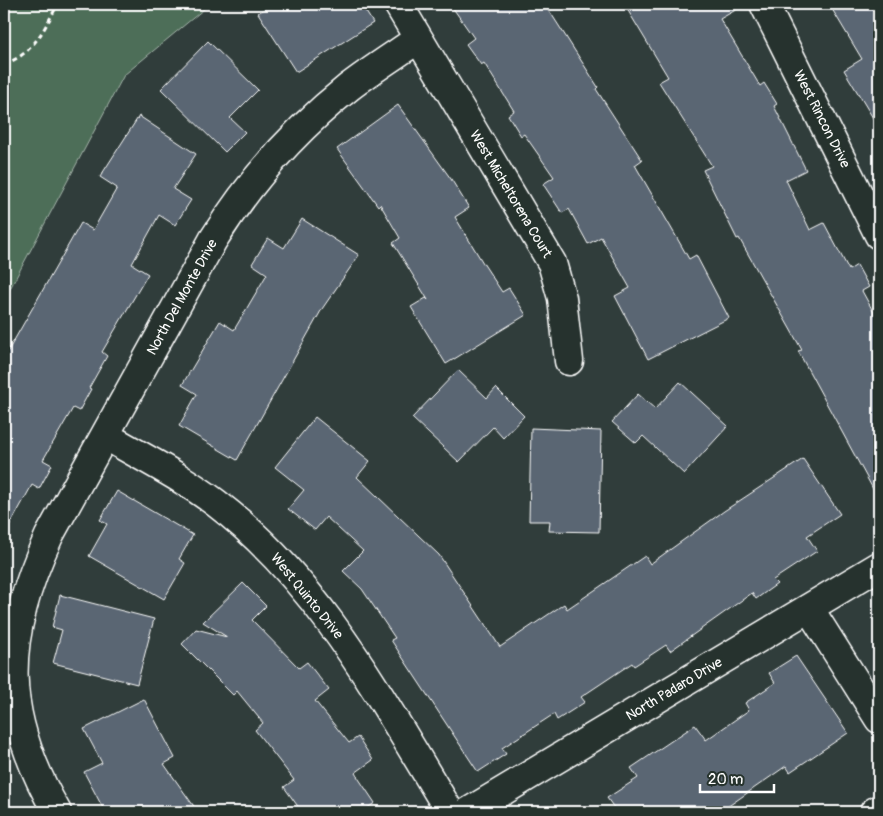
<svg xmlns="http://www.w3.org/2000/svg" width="883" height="816" viewBox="0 0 883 816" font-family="Pangolin,sans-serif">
	<rect width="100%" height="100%" fill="#303d3b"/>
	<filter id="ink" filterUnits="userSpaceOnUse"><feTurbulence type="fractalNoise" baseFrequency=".02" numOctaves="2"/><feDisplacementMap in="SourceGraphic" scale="10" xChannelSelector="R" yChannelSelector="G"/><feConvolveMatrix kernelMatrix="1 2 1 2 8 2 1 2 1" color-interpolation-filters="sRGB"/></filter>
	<g filter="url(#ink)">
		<!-- green -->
		<path fill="#4e6e58" stroke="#a6b6ac" d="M4,4h206l-86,71 -120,225z"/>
		<!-- building -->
		<path fill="#5a6673" stroke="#fff" d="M272,4h89l12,19 -77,49 -38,-59z
			M450,4h95l53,83 -2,2 46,71 -7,5 54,94 7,-4 33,63 -81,41 -33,-63 15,-8 -29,-51 -13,7 -19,-35 -7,4 -19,-29 11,-7 -30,-43 -3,2 -13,-21 6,-4 -30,-48 -3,2 -15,-21 8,-6z
			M624,4h122l-26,15 40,67 4,-3 13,21 -3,2 32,64 -20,10 24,50 14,-7 25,47 8,-5 12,22 -7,4 17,31v178l-81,-149 4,-1 -63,-112 -2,1 -34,-69 9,-4 -53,-84 9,-5z
			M829,4h50v124l-35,-58 18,-11z
			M208,41l50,49 -28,28 15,14 -20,20 -64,-63z
			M398,105l53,74 18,29 -14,9 28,46 19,29 7,-4 17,27 -80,49 -35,-57 15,-9 2,2 -35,-57 7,-5 -20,-34 -2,2 -41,-57z
			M139,116l57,38 -23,35 18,11 -16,25 -16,-10 -27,49 16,10 -46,78 5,4 -18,32 2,1 -12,22 -6,-3 -30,52 9,5 -13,24 -7,-4 -28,51v-178l77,-135 12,7 24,-42 -17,-11z
			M302,219l57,36 -37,54 -85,151 -58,-34 18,-32 -15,-9 38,-64 14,9 33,-56 -15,-10 16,-26 16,10z
			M458,370l29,28 9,-10 28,28 -21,22 -10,-11 -34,35 -47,-44z
			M680,382l48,44 -44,48 -41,-38 -7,7 -24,-21 26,-28 17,15z
			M315,417l55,44 -13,16 82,78 61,92 64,-43 3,5 78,-53 5,8 74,-53 79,-52 37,55 -33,22 10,15 -44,29 4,4 -21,15 -4,-6 -82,58 -4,-6 -32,21 -2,-3 -51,34 4,5 -28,18 -3,-6 -52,34 4,6 -28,18 -87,-132 4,-2 -33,-49 -19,-18 20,-20 -37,-34 -11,13 -27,-21 16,-19 -29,-23z
			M531,428l70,3 -2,101 -50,-1 1,-10h-21z
			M117,491l76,44 -14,24 6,4 -21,36 -75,-43 18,-32 -7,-4z
			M243,583l23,23 -14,14 47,48 8,-6 22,28 -14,11 34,42 9,-6 15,23 -18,13 20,30 -14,9h-59l-18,-25 10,-7 -39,-50 8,-7 -26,-32 -4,4 -51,-51 14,-15 31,8 -24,-15z
			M60,595l94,24 -17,65 -84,-21 9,-33 -10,-3z
			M796,656l52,77 -58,39 -4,-6 -66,46h-103l-10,-14 31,-20 -7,-10 64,-43 11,15 43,-30 -4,-7 30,-20 -6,-10z
			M144,699l31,59 -11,6 34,48h-93l-21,-40 18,-9 -18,-34z"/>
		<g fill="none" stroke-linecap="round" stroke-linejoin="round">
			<defs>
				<path id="street" d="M398,4l154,259 10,35 7,63
					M764,4l115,231
					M106,436c36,21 76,41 110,67 105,80 166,198 234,309
					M809,608l70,111
					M57,812c-57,-98 -56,-173 -8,-276l164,-296c36,-58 82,-110 136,-153 22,-17 46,-32 69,-48
					M468,812l411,-246"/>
				<path id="secondary" d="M874,812l5,-3"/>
			</defs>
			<!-- street casing -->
			<use href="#street" stroke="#fff" stroke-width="31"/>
			<!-- secondary casing -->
			<use href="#secondary" stroke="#fff" stroke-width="31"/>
			<!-- path -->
			<path stroke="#fff" stroke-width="3" stroke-dasharray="5 4" stroke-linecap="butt" d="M4,64c29,-9 40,-35 54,-60"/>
			<!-- street -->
			<use href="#street" stroke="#26332d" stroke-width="28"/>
			<!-- secondary -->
			<use href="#secondary" stroke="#26332d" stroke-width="28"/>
		</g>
	</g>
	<g text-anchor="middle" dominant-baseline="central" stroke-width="4.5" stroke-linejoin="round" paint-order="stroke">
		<!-- street labels -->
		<g font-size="14" fill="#fff" stroke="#26332d">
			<text transform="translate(822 119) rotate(63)">West Rincon Drive</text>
			<text transform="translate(511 194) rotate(59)">West Micheltorena Court</text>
			<text transform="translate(182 297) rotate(-61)">North Del Monte Drive</text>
			<text transform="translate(307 596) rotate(51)">West Quinto Drive</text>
			<text transform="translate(674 689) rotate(-31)">North Padaro Drive</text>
		</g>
	</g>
	<!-- margin -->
	<rect width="883" height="816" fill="none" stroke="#26332d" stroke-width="20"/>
	<rect x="10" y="10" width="863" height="796" fill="none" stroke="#fff" stroke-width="2" filter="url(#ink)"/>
	<!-- scale -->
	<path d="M700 784v8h74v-8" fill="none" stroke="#ffffff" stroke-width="2.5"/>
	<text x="708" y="784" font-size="15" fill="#ffffff" stroke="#26332d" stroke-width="4" paint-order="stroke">20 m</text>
</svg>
